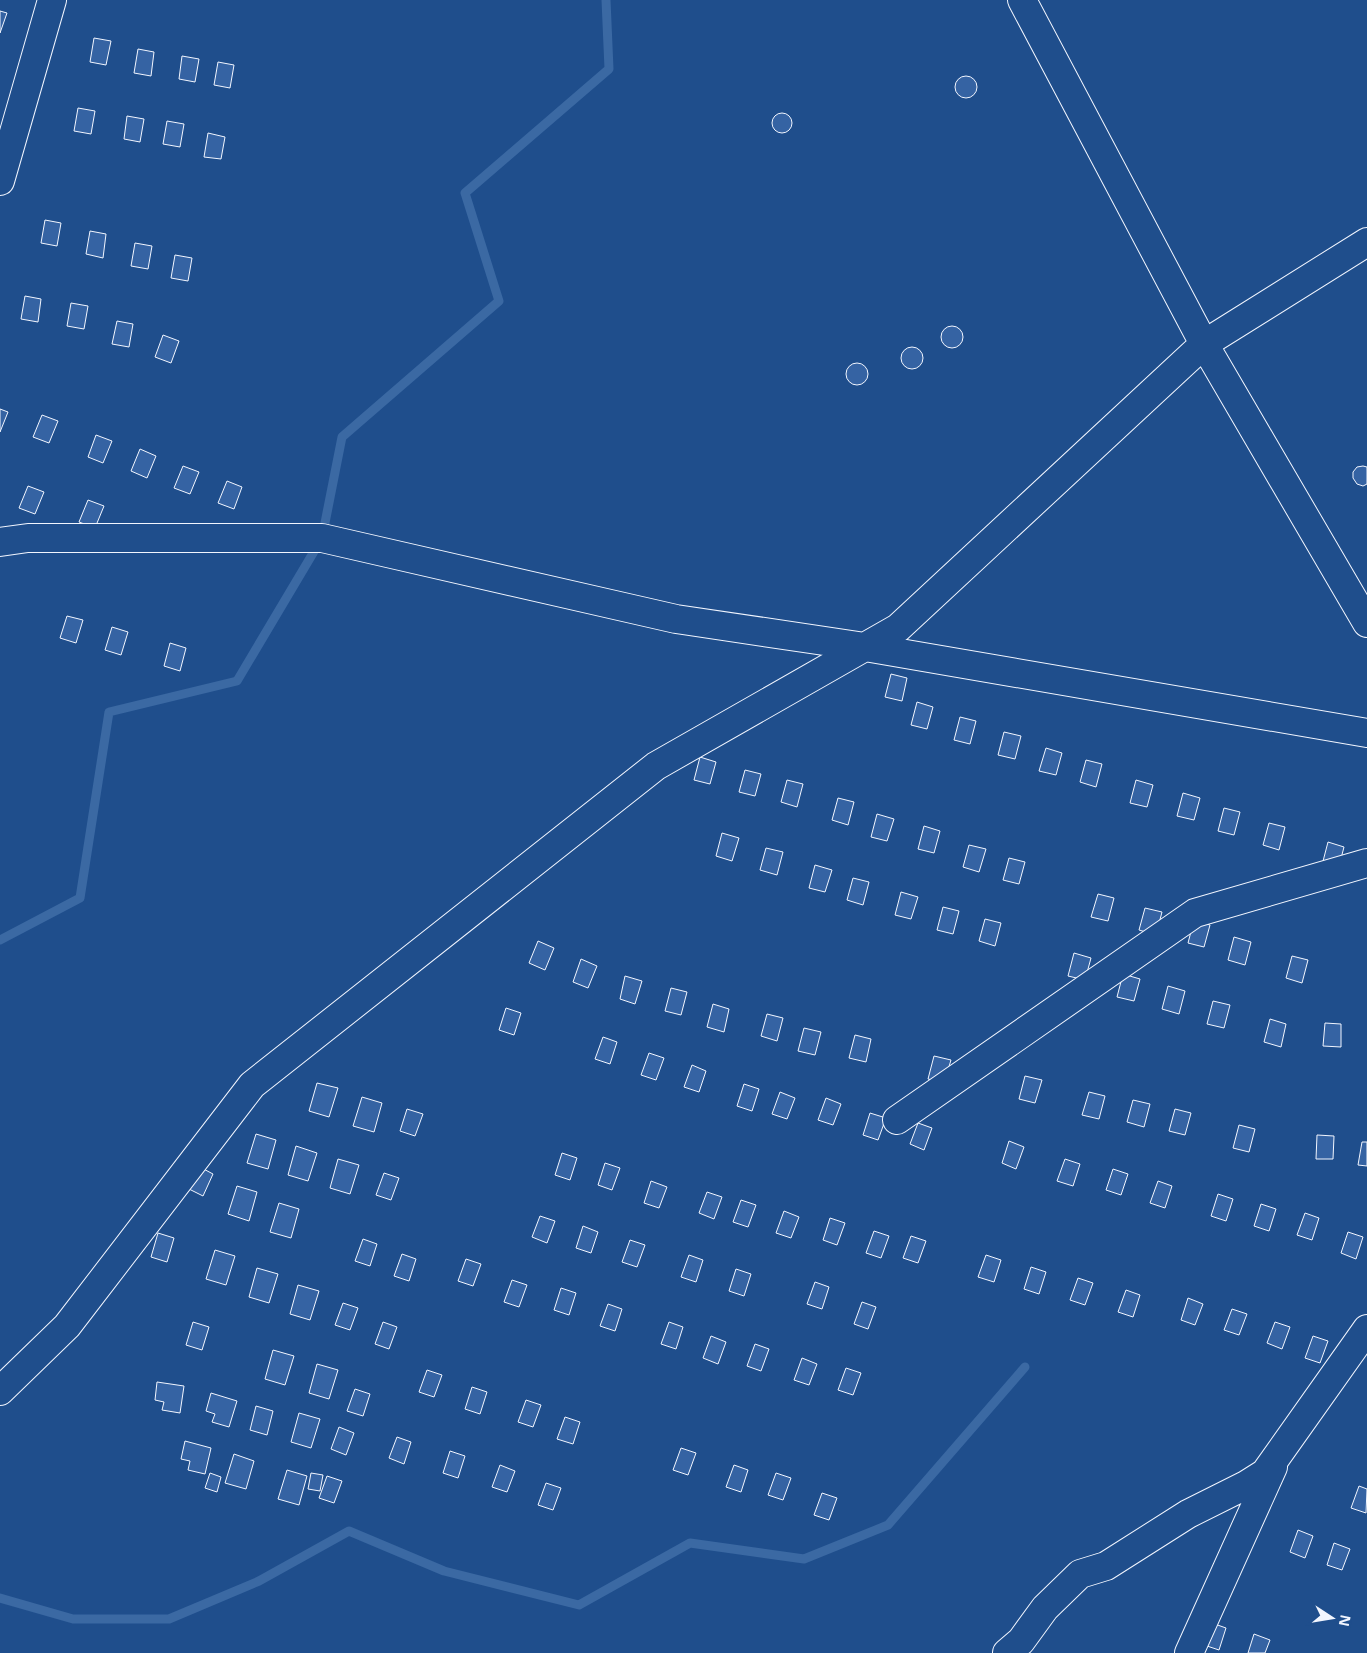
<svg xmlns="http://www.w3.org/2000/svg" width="1367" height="1653" viewBox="0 0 1367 1653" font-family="'Noto Sans',sans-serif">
	<rect width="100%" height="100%" fill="#1f4e8c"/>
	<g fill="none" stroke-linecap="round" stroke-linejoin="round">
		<!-- stream -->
		<path stroke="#3b69a3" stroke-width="9" d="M0,940l80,-42 29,-186 128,-31 85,-143 20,-101 157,-136 -34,-108 144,-124 -3,-69
			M0,1598l73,21h96l90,-38 90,-50 95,40 135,34 111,-62 114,16 84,-34 137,-158"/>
	</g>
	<!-- building -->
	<path fill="#3563a3" stroke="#f2f6ff" d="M0,11l7,2 -7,20z
		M94,38l17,3 -5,24 -16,-3z
		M138,49l16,3 -3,24 -17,-3z
		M182,56l17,3 -4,23 -16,-3z
		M218,62l16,3 -4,23 -16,-3z
		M955 87a11 11 0 1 1 22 0a11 11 0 1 1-22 0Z
		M78,108l17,3 -4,23 -17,-3z
		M772 123a10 10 0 1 1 20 0a10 10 0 1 1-20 0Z
		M127,116l17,3 -4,23 -16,-3z
		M167,121l17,3 -4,23 -17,-3z
		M208,133l17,4 -4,22 -17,-2z
		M45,220l16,3 -4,23 -16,-3z
		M90,231l16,3 -3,24 -17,-4z
		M135,243l17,3 -4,23 -17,-3z
		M175,255l17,3 -4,23 -17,-3z
		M25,296l16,3 -3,23 -17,-3z
		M71,303l17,3 -4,23 -17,-3z
		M117,321l16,3 -4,23 -17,-3z
		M941 337a11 11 0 1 1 22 0a11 11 0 1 1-22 0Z
		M163,335l16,6 -8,22 -16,-6z
		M901 358a11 11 0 1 1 22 0a11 11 0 1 1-22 0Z
		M846 374a11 11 0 1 1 22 0a11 11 0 1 1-22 0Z
		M0,409l8,3 -8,20z
		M42,415l16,6 -9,22 -16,-6z
		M96,435l16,6 -9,22 -15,-6z
		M140,449l16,7 -9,22 -16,-7z
		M183,466l16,6 -9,22 -16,-6z
		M1363,466l4,1v17l-4,2 -6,-2 -4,-6v-6l4,-5z
		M227,481l15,6 -8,22 -16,-6z
		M28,486l16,6 -9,22 -16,-6z
		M88,500l16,6 -9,22 -16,-6z
		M67,616l16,4 -7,23 -16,-5z
		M112,627l16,5 -7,23 -16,-5z
		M170,643l16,5 -6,23 -16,-5z
		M891,674l16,4 -5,23 -17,-4z
		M917,702l16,5 -6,22 -16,-4z
		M960,717l16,4 -6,23 -16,-4z
		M1004,732l17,4 -6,23 -17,-4z
		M1046,748l16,5 -6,22 -17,-4z
		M700,757l16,5 -6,22 -16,-4z
		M1086,760l16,4 -6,23 -16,-5z
		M745,770l16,4 -6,22 -16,-4z
		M787,780l16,4 -6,23 -16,-5z
		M1136,780l17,5 -6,22 -17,-4z
		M1183,793l17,5 -6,22 -17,-4z
		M838,798l16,4 -6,23 -16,-5z
		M1224,808l16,4 -6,23 -16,-4z
		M877,814l17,5 -7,22 -16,-4z
		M1269,823l16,4 -6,23 -16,-5z
		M924,826l16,5 -6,22 -16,-4z
		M722,833l17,5 -7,23 -16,-5z
		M1328,842l16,5 -6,23 -16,-5z
		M969,845l17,4 -7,23 -16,-5z
		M766,848l17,4 -6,23 -17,-5z
		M1009,858l16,4 -6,22 -16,-4z
		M815,865l17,5 -7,22 -16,-4z
		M853,878l16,4 -6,23 -16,-5z
		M901,892l17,5 -7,22 -16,-4z
		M1098,894l16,4 -6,23 -17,-4z
		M943,907l16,4 -6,23 -16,-4z
		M1145,908l17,4 -6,23 -17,-5z
		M985,919l16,4 -6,23 -16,-5z
		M1194,920l16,5 -6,22 -16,-4z
		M1234,937l17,5 -6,23 -17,-5z
		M538,941l16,7 -9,22 -16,-7z
		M1074,953l17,5 -6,22 -17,-4z
		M1292,956l16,4 -6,23 -16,-5z
		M581,959l16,7 -9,22 -15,-6z
		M1123,974l17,5 -6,22 -17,-4z
		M625,976l17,5 -7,23 -15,-5z
		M1168,986l17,5 -6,23 -17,-5z
		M671,988l16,4 -6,23 -16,-4z
		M1213,1001l17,4 -6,23 -17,-4z
		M713,1004l16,5 -5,23 -17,-5z
		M506,1008l15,5 -7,22 -15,-5z
		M767,1014l16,4 -6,23 -16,-5z
		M1270,1019l16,5 -5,23 -17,-5z
		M1325,1023l16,1v23l-18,-1z
		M804,1028l17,4 -6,23 -17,-4z
		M855,1035l16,4 -5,23 -17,-4z
		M603,1037l14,5 -7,22 -15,-5z
		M649,1053l15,5 -8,22 -15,-5z
		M934,1056l17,4 -7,23 -16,-4z
		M692,1065l14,6 -7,21 -15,-5z
		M1025,1076l17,4 -7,23 -16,-4z
		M317,1083l21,5 -9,29 -20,-6z
		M744,1084l15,5 -7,22 -15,-5z
		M780,1092l15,6 -8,21 -15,-5z
		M1089,1092l16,4 -6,23 -17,-4z
		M362,1097l20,6 -8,29 -21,-6z
		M826,1098l15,6 -8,21 -15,-5z
		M1133,1100l17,4 -6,23 -17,-5z
		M407,1109l16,5 -8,22 -15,-5z
		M1175,1109l16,4 -6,22 -16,-4z
		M870,1113l16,5 -8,22 -15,-5z
		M918,1123l14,5 -8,22 -14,-6z
		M1239,1125l16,4 -6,23 -16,-4z
		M256,1134l20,6 -8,29 -21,-6z
		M1317,1135l17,1 -1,23h-17z
		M1009,1141l15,6 -8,22 -14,-6z
		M1362,1142h5v24l-9,-1z
		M296,1146l21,7 -9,28 -20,-6z
		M562,1153l15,5 -7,22 -15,-5z
		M338,1159l21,6 -9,29 -20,-6z
		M1065,1159l15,5 -7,22 -16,-5z
		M605,1163l15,5 -8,22 -14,-5z
		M198,1166l15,8 -10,22 -16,-8z
		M1113,1169l15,5 -7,21 -15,-5z
		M384,1173l15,5 -8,22 -15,-5z
		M651,1181l16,6 -8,21 -15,-5z
		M1158,1181l14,5 -7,22 -15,-5z
		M237,1186l20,6 -8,29 -21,-7z
		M707,1192l15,5 -8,22 -15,-6z
		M1218,1194l15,5 -7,22 -15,-5z
		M741,1200l15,5 -8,22 -15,-5z
		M279,1203l20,6 -8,29 -21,-6z
		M1261,1204l15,5 -7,22 -15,-5z
		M784,1211l15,6 -8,21 -15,-5z
		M1305,1213l14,5 -7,22 -15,-5z
		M540,1216l15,5 -8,22 -15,-6z
		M830,1218l15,5 -8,22 -14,-5z
		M583,1226l15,6 -7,21 -15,-5z
		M874,1231l15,5 -8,22 -15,-5z
		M1348,1232l15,5 -7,22 -15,-6z
		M158,1233l16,5 -7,24 -16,-5z
		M911,1236l15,5 -8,22 -15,-5z
		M363,1239l14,5 -7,22 -15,-5z
		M630,1240l15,5 -8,22 -15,-5z
		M215,1250l20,6 -9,29 -20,-6z
		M402,1254l14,5 -7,22 -15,-5z
		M689,1255l14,5 -7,22 -15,-5z
		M986,1255l15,5 -7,22 -16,-5z
		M466,1259l15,5 -8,22 -15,-5z
		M1031,1267l15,5 -7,22 -15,-5z
		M257,1268l21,6 -9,29 -20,-6z
		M736,1269l15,5 -7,22 -15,-5z
		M1078,1278l15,5 -8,22 -15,-5z
		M512,1280l15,5 -8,22 -15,-5z
		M815,1282l14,5 -7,22 -15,-5z
		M298,1285l21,6 -9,29 -20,-6z
		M561,1288l15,5 -7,22 -15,-5z
		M1126,1290l14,5 -7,22 -15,-5z
		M1188,1298l15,6 -8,21 -14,-5z
		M862,1302l14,5 -8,22 -14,-5z
		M343,1303l15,5 -8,22 -15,-5z
		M608,1304l14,5 -7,22 -15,-5z
		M1232,1309l15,5 -8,21 -15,-5z
		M193,1322l16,5 -7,23 -16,-5z
		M383,1322l14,5 -8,22 -14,-5z
		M669,1322l14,5 -7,22 -15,-5z
		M1275,1322l15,5 -8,22 -15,-6z
		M711,1336l15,6 -8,22 -15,-6z
		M1313,1336l15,5 -8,22 -15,-5z
		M755,1344l14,5 -8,22 -14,-5z
		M273,1350l21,6 -9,29 -20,-6z
		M802,1358l15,6 -8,21 -15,-5z
		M317,1364l21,6 -9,29 -20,-6z
		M846,1368l15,5 -8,22 -15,-5z
		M427,1370l15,5 -8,22 -15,-5z
		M157,1382l27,4 -4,27 -18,-3 2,-8 -9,-2z
		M472,1387l15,5 -7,22 -15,-5z
		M355,1389l15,5 -7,22 -16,-5z
		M211,1393l26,8 -8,26 -17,-5 3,-8 -9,-3z
		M526,1400l15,5 -8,22 -15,-5z
		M256,1406l17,5 -6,24 -17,-5z
		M299,1413l21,6 -9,29 -20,-6z
		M565,1417l15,5 -7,22 -16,-5z
		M339,1427l15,6 -8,22 -15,-6z
		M397,1437l14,5 -7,22 -15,-6z
		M185,1441l26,7 -6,26 -17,-4 2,-9 -9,-2z
		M681,1448l15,5 -8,22 -15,-5z
		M450,1451l15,5 -7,22 -15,-5z
		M234,1454l20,7 -8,28 -21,-6z
		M500,1465l15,6 -8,21 -15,-5z
		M734,1465l14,5 -7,22 -15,-5z
		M287,1470l20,6 -8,29 -21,-6z
		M210,1473l11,4 -4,15 -12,-4z
		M311,1473l12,2 -3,16 -12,-2z
		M776,1473l15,5 -8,22 -15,-5z
		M327,1476l15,5 -8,22 -15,-5z
		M546,1483l15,5 -8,22 -15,-5z
		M1359,1486l8,3 -1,24 -15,-5z
		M822,1493l15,5 -8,22 -15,-5z
		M1298,1530l15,6 -8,22 -15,-6z
		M1334,1543l16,6 -8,21 -15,-5z
		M1212,1623l14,5 -7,22 -15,-5z
		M1254,1634l16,6 -5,13h-17z"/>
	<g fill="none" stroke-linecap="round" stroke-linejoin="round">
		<defs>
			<path id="minor" d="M1022,0l182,344 163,279
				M0,181l52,-181
				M0,542l28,-4h294l354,81 189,28 502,86
				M897,1120l298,-207 172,-50
				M0,1391l67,-65 185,-241 404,-319 242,-138 306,-284 163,-102
				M1007,1653l14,-12 24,-33 35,-34 26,-8 82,-52 58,-29 19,-12 102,-144
				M1189,1653l84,-186"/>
		</defs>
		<!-- minor casing -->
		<use href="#minor" stroke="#f2f6ff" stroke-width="30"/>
		<!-- minor -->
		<use href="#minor" stroke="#1f4e8c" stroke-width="28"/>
	</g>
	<!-- north arrow -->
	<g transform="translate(1332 1618) rotate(102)" stroke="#1f4e8c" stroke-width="4" paint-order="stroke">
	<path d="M0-4L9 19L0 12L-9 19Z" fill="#f2f6ff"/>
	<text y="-8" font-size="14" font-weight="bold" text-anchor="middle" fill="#f2f6ff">N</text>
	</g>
</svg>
